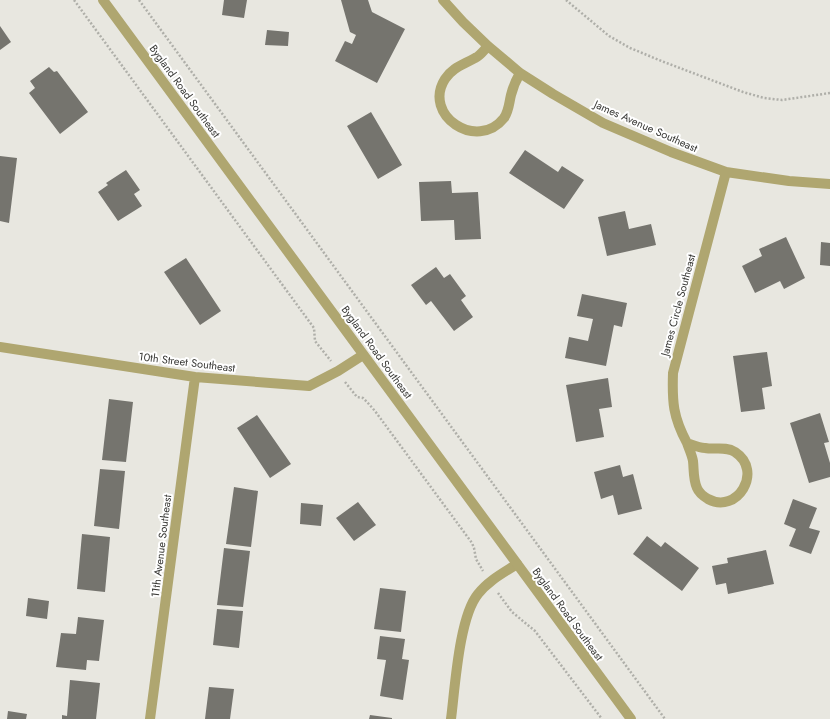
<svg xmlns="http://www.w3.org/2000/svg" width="830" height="719" viewBox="0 0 830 719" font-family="Jost,sans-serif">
	<rect width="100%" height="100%" fill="#e8e7e0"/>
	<!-- building -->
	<path fill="#75746e" d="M224,0h23l-3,18 -22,-3z
		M341,0h27l4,12 33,17 -28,54 -42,-22 10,-20 7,3 4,-9 -6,-3z
		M0,26l11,16 -11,8z
		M267,30l22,2 -1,14 -23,-1z
		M49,67l5,5 3,-1 31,41 -28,22 -31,-41 6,-5 -5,-7z
		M371,112l31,53 -24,14 -31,-53z
		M525,150l33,22 4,-6 22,14 -20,29 -55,-36z
		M0,156l17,2 -8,65 -9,-2z
		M126,170l14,20 -6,4 8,12 -24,15 -20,-29 10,-7 -2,-2z
		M451,181l1,12 26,-1 3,47 -26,1 -1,-20 -33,1 -2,-39z
		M625,211l4,18 22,-5 5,21 -49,11 -9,-39z
		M786,237l19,41 -21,11 -4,-8 -25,12 -13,-27 20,-10 -3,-7z
		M821,242l9,1v23l-10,-1z
		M186,258l35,53 -21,14 -36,-53z
		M436,267l8,11 6,-4 16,22 -5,4 12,17 -19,14 -23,-30 -5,4 -15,-20z
		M582,294l45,9 -5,24 -8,-2 -8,41 -41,-8 4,-21 19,4 5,-22 -16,-3z
		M767,352l5,34 -10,2 3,21 -24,3 -8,-56z
		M608,378l4,29 -13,2 5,28 -28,5 -10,-57z
		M109,399l24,3 -7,60 -24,-2z
		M820,413l9,29 -5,1 6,20v14l-21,6 -19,-60z
		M257,415l34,49 -21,14 -33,-50z
		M620,465l3,12 10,-3 9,35 -24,6 -5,-20 -12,4 -7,-27z
		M100,469l25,2 -6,58 -25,-3z
		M234,487l24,4 -7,56 -25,-3z
		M793,499l24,9 -8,20 11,3 -9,23 -22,-8 7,-17 -12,-5z
		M358,502l18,23 -22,16 -18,-23z
		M301,503l22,2 -2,21 -21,-2z
		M82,534l28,3 -5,55 -28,-3z
		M647,536l14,11 4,-5 34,26 -17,23 -49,-37z
		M224,548l26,3 -7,56 -26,-2z
		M766,550l8,34 -46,10 -2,-11 -10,2 -4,-19 16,-3 -1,-5z
		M380,588l26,3 -5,41 -27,-3z
		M28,598l21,3 -2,18 -21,-3z
		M217,609l26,2 -4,37 -26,-3z
		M78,617l26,3 -5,41 -12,-1 -1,10 -30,-3 5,-34 15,1z
		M380,636l25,3 -3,20 7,1 -6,40 -23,-4 6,-36 -9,-1z
		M70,680l30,3 -4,36h-34v-4l5,1z
		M209,687l25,2 -4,30h-25z
		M8,711l19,3 -1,5h-19z
		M370,715l22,3v1h-23z"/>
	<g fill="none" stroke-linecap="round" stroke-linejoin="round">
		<!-- path -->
		<path stroke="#afafa9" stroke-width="2.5" stroke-dasharray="2 2" stroke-linecap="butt" d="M74,0l240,328 1,13 16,20
			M139,0l526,719
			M566,0l43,36 21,12 34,14 79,30 21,6 18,2 48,-7
			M345,382l12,15 6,1 4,4 8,9 97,132 2,5 2,11 7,12
			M498,593l14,19 23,19 67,88"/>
		<!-- minor -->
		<path stroke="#afa670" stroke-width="10" d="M443,0l20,22 25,24 32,27 33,21 50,29 68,29 55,20 63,9 41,3
			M488,46c-4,4 -8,10 -13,12 -12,7 -22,9 -30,21 -23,36 32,73 59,39 5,-7 5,-15 7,-23 2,-8 5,-15 9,-22
			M0,347l195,30 114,9 29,-15 25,-16
			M687,443c-14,-26 -15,-41 -14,-70l53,-201
			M687,443c6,2 12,5 18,5 10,2 20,-2 30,4 29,19 2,63 -27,47 -5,-3 -9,-6 -11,-11 -4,-9 -3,-18 -4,-27 -1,-6 -4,-12 -6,-18z
			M150,719l45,-342
			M451,719c4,-31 8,-102 27,-125 10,-13 25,-21 39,-30"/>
		<!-- tertiary -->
		<path stroke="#afa670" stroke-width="10" d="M103,0l528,719"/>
	</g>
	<g text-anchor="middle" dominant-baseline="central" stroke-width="4" stroke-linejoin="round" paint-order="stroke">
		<!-- street labels -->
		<g font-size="11" fill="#373734" stroke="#fff">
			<text transform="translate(185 91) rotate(54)">Bygland Road Southeast</text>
			<text transform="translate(646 126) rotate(24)">James Avenue Southeast</text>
			<text transform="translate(678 305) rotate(-75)">James Circle Southeast</text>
			<text transform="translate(377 352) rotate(54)">Bygland Road Southeast</text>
			<text transform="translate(187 362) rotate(7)">10th Street Southeast</text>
			<text transform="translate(161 546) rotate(-83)">11th Avenue Southeast</text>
			<text transform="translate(568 614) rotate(54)">Bygland Road Southeast</text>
		</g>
	</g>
</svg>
